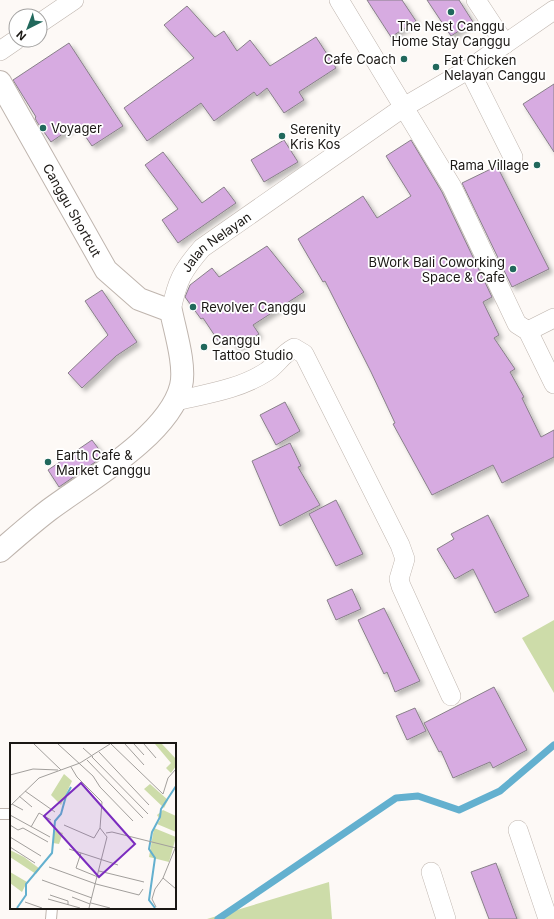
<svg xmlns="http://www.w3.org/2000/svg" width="554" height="919" viewBox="0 0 554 919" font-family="Inter,sans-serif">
	<defs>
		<filter id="shadow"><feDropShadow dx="3.5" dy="3.5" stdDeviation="2" flood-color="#0004"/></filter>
	</defs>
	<rect width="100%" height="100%" fill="#fdf9f6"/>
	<!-- green -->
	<path fill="#cddca9" d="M554,620v73l-32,-55z
		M329,882l3,37h-125z"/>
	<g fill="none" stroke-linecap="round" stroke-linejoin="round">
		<!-- stream -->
		<path stroke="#63b0cf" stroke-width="7" d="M218,919l178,-121 22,-2 41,14 41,-19 54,-46"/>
	</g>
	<!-- building -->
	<path fill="#d7abe1" stroke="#888089" filter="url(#shadow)" d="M367,0h35l14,21 -25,16z
		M427,0h32l14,22 -22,14z
		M187,6l28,31 9,-6 13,20 13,-11 20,26 46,-29 20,31 -37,24 5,8 -20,13 -17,-25 -10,8 -3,-4 -40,29 -13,-18 -54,38 -23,-33 70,-50 -30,-33z
		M69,43l54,83 -31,20 -15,-22 -26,18 -14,-20 -2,-4 1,-1 -23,-37z
		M554,84v68l-31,-48z
		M284,140l14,22 -34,20 -13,-22z
		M411,140l31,52 50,105 -9,5 16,33 -5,3 21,31 -5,3 14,25 -2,1 19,39 13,-7v27l-52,26 -9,-18 -61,30 -39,-71 2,-1 -24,-51 -46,-91 -2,1 -25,-43 65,-43 14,22 34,-22 -25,-40z
		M163,152l39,51 22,-16 12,16 -58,40 -16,-23 16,-11 -33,-44z
		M497,166l52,103 -37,18 -50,-104z
		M267,246l37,46 -51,33 6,9 -22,14 -9,-12 -9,6 -16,-24 -2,1 -16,-22 5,-12 22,-17 7,9z
		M102,290l35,52 -21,14 -34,32 -14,-15 40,-38 -23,-34z
		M285,402l15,29 -24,14 -16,-30z
		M92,440l12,16 -45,31 -11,-17z
		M290,443l11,23 -3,1 22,38 -40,21 -28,-65z
		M336,500l27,54 -27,12 -27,-52z
		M488,515l41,81 -34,17 -22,-44 -18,10 -18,-30 17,-10 -3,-5z
		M352,589l9,20 -25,11 -9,-20z
		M384,608l36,73 -25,11 -8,-20 -3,2 -26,-54z
		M494,687l33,63 -34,18 -3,-6 -37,16 -12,-27 -2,1 -15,-29z
		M415,708l11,23 -19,9 -11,-24z
		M496,863l21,56h-28l-18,-47z"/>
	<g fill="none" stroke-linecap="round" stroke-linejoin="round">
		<defs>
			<path id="service" d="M0,814h11
				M51,919l1,-11"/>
			<g id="minor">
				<path d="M339,0l113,187 65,137 11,7 26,53"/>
				<path d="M476,0l29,44"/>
				<path d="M40,23l34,-23"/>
				<path d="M0,51l16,-11"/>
				<path d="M469,69l44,88"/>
				<path id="s1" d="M171,311c6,-30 11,-40 31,-63l202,-141 65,-38 85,-59"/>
				<path d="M528,331l26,-13"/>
				<path d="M176,401c30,-7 64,-12 90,-29 11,-7 15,-17 28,-24l10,6 96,191 5,14 -6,20 2,7 50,110"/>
				<path d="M518,830l30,89"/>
				<path d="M431,872l15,47"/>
			</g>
			<g id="tertiary">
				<path id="s2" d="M0,82l106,188 33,29 32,12c4,20 15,55 10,75 -12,49 -93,95 -132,124 -17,13 -33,27 -49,41"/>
			</g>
		</defs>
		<!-- service casing -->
		<use href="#service" stroke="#bfb5ae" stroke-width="12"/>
		<!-- minor casing -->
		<use href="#minor" stroke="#bfb5ae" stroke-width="20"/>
		<!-- tertiary casing -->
		<use href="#tertiary" stroke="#bfb5ae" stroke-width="24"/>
		<!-- service -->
		<use href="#service" stroke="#fff" stroke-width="10"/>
		<!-- minor -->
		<use href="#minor" stroke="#fff" stroke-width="19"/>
		<!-- tertiary -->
		<use href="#tertiary" stroke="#fff" stroke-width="22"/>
	</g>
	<!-- markers -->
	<g fill="#21685c" stroke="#fff" stroke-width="1.5">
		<circle cx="451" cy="12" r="4"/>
		<circle cx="404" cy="59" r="4"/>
		<circle cx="436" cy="67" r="4"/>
		<circle cx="43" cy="128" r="4"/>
		<circle cx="282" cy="136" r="4"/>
		<circle cx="537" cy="165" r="4"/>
		<circle cx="513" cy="269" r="4"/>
		<circle cx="193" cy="307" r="4"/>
		<circle cx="204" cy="347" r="4"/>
		<circle cx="48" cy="462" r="4"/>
	</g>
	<g text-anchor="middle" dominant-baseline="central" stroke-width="3.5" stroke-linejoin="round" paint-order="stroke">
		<!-- poi labels -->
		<g font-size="13" fill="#1a1714" stroke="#fff" text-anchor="start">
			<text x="451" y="26" text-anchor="middle">The Nest Canggu<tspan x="451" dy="15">Home Stay Canggu</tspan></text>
			<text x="396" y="59" text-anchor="end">Cafe Coach</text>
			<text x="444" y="60">Fat Chicken<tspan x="444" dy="15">Nelayan Canggu</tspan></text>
			<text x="51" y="128">Voyager</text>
			<text x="290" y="129">Serenity<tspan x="290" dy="15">Kris Kos</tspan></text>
			<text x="529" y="165" text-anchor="end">Rama Village</text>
			<text x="505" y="262" text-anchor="end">BWork Bali Coworking<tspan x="505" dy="15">Space &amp; Cafe</tspan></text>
			<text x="201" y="307">Revolver Canggu</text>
			<text x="212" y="340">Canggu<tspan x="212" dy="15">Tattoo Studio</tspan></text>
			<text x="56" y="455">Earth Cafe &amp;<tspan x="56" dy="15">Market Canggu</tspan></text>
		</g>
		<!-- street labels -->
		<g font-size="13" fill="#1a1714" stroke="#fff">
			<text stroke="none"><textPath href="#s2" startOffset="147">Canggu Shortcut</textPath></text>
			<text stroke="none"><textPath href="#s1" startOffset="86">Jalan Nelayan</textPath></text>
		</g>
	</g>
	<!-- overview -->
	<g transform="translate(10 743)">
		<rect width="166" height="166" fill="#fdf9f6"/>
		<path d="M145,1h7l14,15v7l-5,7 -5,-5 5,-5zM54,31l8,7 -11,24 -10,-10zM140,41l18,16 -4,8 -20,-19zM153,67l13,6v16l-19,-8 3,-4 -3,-5zM144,85l22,9 -7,25 -20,-5zM43,87l10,3 -4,11 -6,-1zM0,107l14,7 16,12 -4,5 -26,-17zM0,129l17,10 -5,10 -12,-9z" fill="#cddca9"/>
		<path fill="none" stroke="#63b0cf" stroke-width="2" d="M7,165l9,-13v-11l26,-31 3,-32 6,-7 5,-18 5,-9M145,165l-6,-8 6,-42 -6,-9 3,-17 8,-15 1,-8 15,-23"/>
		<path fill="none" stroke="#a29f9c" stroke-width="1" d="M24,1l27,26M48,1l35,32 7,11 33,34M101,1l52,50 5,-16 8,-9M115,1l19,21M124,1l10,11M134,1l12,14M73,5l10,9M89,9l50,53M82,14l56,57M77,17l56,58M61,24l6,10 25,25 -2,26 7,9 -18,71M0,32l23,-6 25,1M15,48l30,21M9,53l13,11M2,61l11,6M0,63l29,-28 41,-15 30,-19M0,72l40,22M0,82l8,5 5,-2 25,14M54,82l30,13 6,-10M21,84l8,-14 12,7M96,90l6,-1 64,16M0,94l31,19M0,104l25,16M59,106l49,16M71,110l-5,15 22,9M39,124l47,17 43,11 4,-6M89,128l45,11M153,135l13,11M32,137l50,18M40,152l18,6v4M62,154l18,7M38,156l32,9M15,159l17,6M81,160l19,5M146,164l-4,-8 3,-10 8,-11 13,-32"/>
		<path fill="#7b2cbf" fill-opacity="0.15" stroke="#7b2cbf" stroke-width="2" d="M71,40l54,61 -36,33 -55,-61z"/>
		<rect width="166" height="166" fill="none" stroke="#1a1714" stroke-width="2"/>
	</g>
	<!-- north arrow -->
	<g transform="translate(28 28) rotate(222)"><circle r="19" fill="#ffffff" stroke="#a3a2a1"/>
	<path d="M0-3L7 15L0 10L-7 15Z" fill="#21685c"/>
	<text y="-6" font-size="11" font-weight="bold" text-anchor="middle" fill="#1a1714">N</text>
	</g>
</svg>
